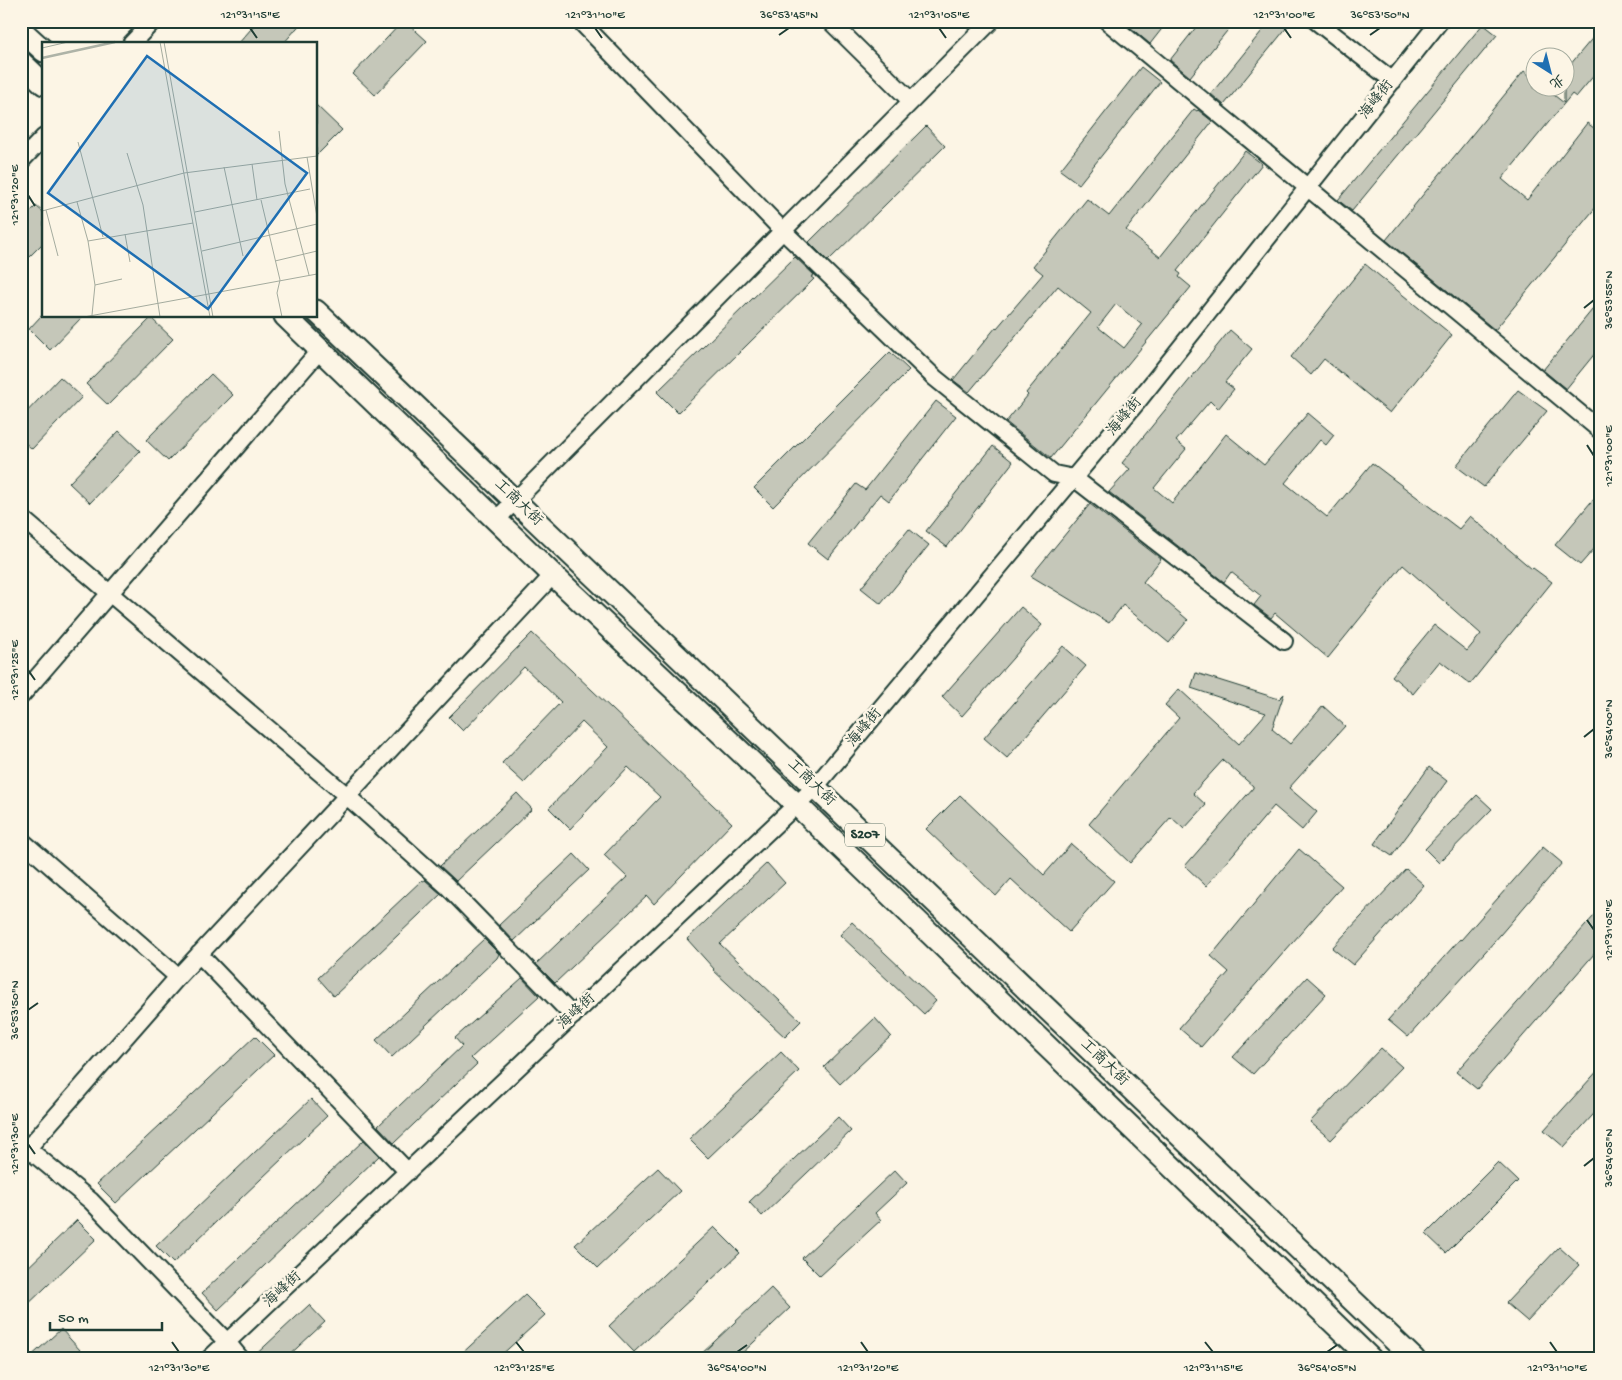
<svg xmlns="http://www.w3.org/2000/svg" width="1622" height="1380" viewBox="0 0 1622 1380" font-family="'Gochi Hand','LXGW WenKai TC',sans-serif">
	<rect width="100%" height="100%" fill="#fcf5e5"/>
	<filter id="ink" filterUnits="userSpaceOnUse"><feTurbulence type="fractalNoise" baseFrequency=".02" numOctaves="2"/><feDisplacementMap in="SourceGraphic" scale="10" xChannelSelector="R" yChannelSelector="G"/><feConvolveMatrix kernelMatrix="1 2 1 2 8 2 1 2 1" color-interpolation-filters="sRGB"/></filter>
	<g filter="url(#ink)">
		<!-- building -->
		<path fill="#c5c7b9" stroke="#1f3d34" fill-rule="evenodd" d="M258,21h45l-20,23h-45z
			M403,21h2l22,20 -52,54 -22,-21z
			M1123,21h45l-18,23z
			M1201,21h34l-45,56 -20,-17z
			M1270,21h22l-68,84 -13,-11z
			M1483,24l14,11 -145,176 -14,-11z
			M1601,28v39l-25,30 -4,-3 -70,85 25,21 60,-77 14,10v68l-106,129 -109,-90 138,-169 10,8v9h11l19,15v-31z
			M1141,67l19,15 -81,102 -19,-14z
			M316,105l26,25 -26,26z
			M1194,109l3,2 1,-1 14,11 -1,2 -85,107 34,27 85,-106 17,13 -85,107 4,3 -2,3 12,10 -140,171 -45,-36 22,-27 -2,-2 65,-80 -33,-27 -89,106 -16,-12 43,-53 1,1 46,-54 -10,-8 54,-67 22,17zM1116,304l26,21 -18,23 -26,-21z
			M926,126l19,20 -117,115 -19,-19z
			M36,206l8,7v29l-23,23v-44z
			M795,257l19,18 -3,2 3,2 -136,134 -21,-21z
			M1365,264l87,71 -62,78 -66,-54 -13,16 -20,-18z
			M1601,299v47l-35,43 -23,-19z
			M41,316h42l-33,34 -21,-21z
			M151,318l22,21 -65,66 -22,-21z
			M1230,330l22,19 -27,33 9,7 -16,20 -8,-8 -34,40 10,8 -32,39 18,15 54,-69 38,31 44,-52 26,22 -8,10 -6,-5 -35,43 42,34 45,-54 87,66 11,-13 62,53 1,-1 19,14 -82,102 -30,-23 -27,33 -21,-18 42,-51 33,26 14,-17 -78,-69 -75,93 -53,-45 -4,5 -17,-13 7,-9 -30,-24 -7,10 -115,-90 21,-23 -8,-6z
			M890,352l19,18 -136,137 -19,-19z
			M211,374l22,21 -65,66 -22,-21z
			M60,377l22,20 -50,52 -11,-10v-21z
			M1518,390l29,21 -63,76 -28,-21z
			M936,401l20,15 -67,85 -9,-7 -52,65 -20,-16 48,-59 9,6z
			M119,431l21,20 -50,52 -21,-20z
			M993,446l20,16 -66,85 -21,-16z
			M1601,490v51l-21,24 -25,-20z
			M1090,504l71,55 -18,23 45,38 -19,23 -46,-38 -14,18 -78,-47z
			M909,529l20,16 -48,59 -20,-16z
			M1021,607l21,18 -80,91 -20,-19z
			M532,633l200,190 -78,81 -7,-8 -92,87 -19,-19 91,-87 -23,-22 56,-58 -32,-30 -58,62 -21,-21 59,-61 -26,-25 -58,61 -22,-20 59,-61 -37,-35 -61,64 -14,-14z
			M1063,646l23,20 -79,92 -23,-20z
			M1196,673l83,26 5,-5 -12,35 18,15 33,-38 22,20 -56,62 28,24 -15,18 -28,-24 -68,80 -21,-20 68,-78v-2l-30,-26 -30,33 13,12 -22,24 -13,-12 -41,46 -41,-39 90,-106 -14,-13 14,-16 60,55 27,-31 -75,-25z
			M1429,767l18,14 -55,75 -18,-12z
			M517,793l15,16 -76,72 -16,-15z
			M960,795l84,80 27,-31 43,37 -45,51 -58,-53 -15,17 -70,-67z
			M1477,795l15,14 -53,54 -14,-14z
			M1543,847l19,16 -68,79 -86,95 -20,-17 72,-81 1,1z
			M1299,849l43,37 -141,161 -22,-19 50,-56 -18,-16z
			M574,854l15,16 -75,71 -15,-16z
			M767,863l18,20 -65,61 81,77 -16,16 -72,-67 1,-1 -27,-30z
			M1406,869l18,16 -71,80 -21,-17z
			M422,880l1,1 2,-1 16,14 -107,102 -16,-18z
			M1601,908v38l-124,143 -21,-17z
			M852,922l84,79 -12,13 -84,-79z
			M484,939l15,15 -2,4 -105,99 -16,-17z
			M1307,977l19,17 -73,80 -20,-17z
			M522,978l17,18 -68,62 6,6 -83,79 -16,-17 84,-80 -7,-8z
			M875,1018l16,18 -51,48 -16,-17z
			M255,1036l19,19 -158,148 -19,-19z
			M1381,1048l21,19 -71,73 -21,-18z
			M781,1052l18,19 -91,87 -19,-19z
			M1601,1067v39l-37,41 -20,-17z
			M311,1099l16,17 -154,147 -17,-17z
			M838,1117l13,14 -89,85 -13,-14z
			M364,1140l15,16 -161,154 -16,-17z
			M1498,1162l20,19 -72,72 -20,-19z
			M658,1168l22,23 -82,77 -23,-23z
			M895,1170l12,13 -32,30 6,7 -61,56 -18,-18z
			M77,1220l19,19 -75,72v-37z
			M714,1227l26,26 -106,99 -25,-26z
			M1559,1247l20,18 -52,56 -21,-18z
			M771,1288l19,20 -54,51h-40z
			M525,1295l20,20 -48,44h-41z
			M309,1305l16,17 -40,37h-34z
			M61,1329l19,21 -9,9h-43z"/>
		<g fill="none" stroke-linecap="round" stroke-linejoin="round">
			<defs>
				<path id="minor" d="M580,21l202,209 153,148 119,96 20,4 210,163
					M830,21l81,80
					M1107,21l494,410
					M1316,21l77,60
					M131,44l22,-23
					M21,161l23,-24
					M24,520l322,275 101,91 126,130
					M496,520l495,-499
					M21,696l299,-346
					M21,840l157,137
					M199,954l209,218
					M21,1143l70,58 136,141 14,17
					M21,1156l157,-179 375,-402
					M209,1359l606,-572 323,-386 302,-380"/>
				<path id="major" d="M21,30l23,21
					M21,62l23,22
					M316,311l1098,1048
					M285,316l268,259 244,230 574,554"/>
			</defs>
			<!-- minor casing -->
			<use href="#minor" stroke="#1f3d34" stroke-width="20"/>
			<!-- major casing -->
			<use href="#major" stroke="#1f3d34" stroke-width="25"/>
			<!-- minor -->
			<use href="#minor" stroke="#fcf5e5" stroke-width="16"/>
			<!-- major -->
			<use href="#major" stroke="#fcf5e5" stroke-width="21"/>
		</g>
	</g>
	<!-- ticks -->
	<path fill="none" stroke="#1f3d34" stroke-width="2" d="M250,28l7,10M595,28l7,10M939,28l7,10M1284,28l7,10M779,35l10,-7M1370,35l10,-7M28,195l7,11M1584,308l10,-8M1587,445l7,11M28,670l7,10M1584,737l10,-8M1587,920l7,10M28,1010l10,-7M28,1144l7,10M1584,1166l10,-8M172,1342l7,10M516,1342l8,10M861,1342l7,10M1205,1342l8,10M1550,1342l7,10M737,1352l10,-7M1327,1352l10,-7"/>
	<g text-anchor="middle" dominant-baseline="central" stroke-width="5" stroke-linejoin="round" paint-order="stroke">
		<!-- shield labels -->
		<rect fill="#fcf5e5" stroke="#617469" stroke-width="1" x="845" y="823.5" width="40" height="23" rx="4"/>
		<g font-size="14" font-weight="bold" fill="#1f3d34">
			<text x="865" y="835">S207</text>
		</g>
		<!-- street labels -->
		<g font-size="15" fill="#1f3d34" stroke="#fcf5e5">
			<text transform="translate(1377 100) rotate(-52)">海峰街</text>
			<text transform="translate(1125 417) rotate(-50)">海峰街</text>
			<text transform="translate(518 503) rotate(44)">工商大街</text>
			<text transform="translate(865 728) rotate(-50)">海峰街</text>
			<text transform="translate(811 783) rotate(44)">工商大街</text>
			<text transform="translate(577 1012) rotate(-43)">海峰街</text>
			<text transform="translate(1104 1063) rotate(44)">工商大街</text>
			<text transform="translate(283 1290) rotate(-43)">海峰街</text>
		</g>
	</g>
	<!-- overview -->
	<g transform="translate(42 42)">
		<rect width="275" height="275" fill="#fcf5e5"/>
		<path fill="none" stroke="#aeb3a7" stroke-width="2.5" d="M0,16l73,-16"/>
		<path fill="none" stroke="#a4ab9e" stroke-width="1" d="M118,0l50,275M122,0l49,275M0,6l26,-6M237,89l6,53 24,91M36,100l25,95M85,111l16,52 17,112M265,115l10,60M210,122l5,36M182,125l19,89M219,158l19,80 -3,13 5,24M35,160l11,39 7,44M4,168l12,46M0,169l142,-38 133,-17M153,170l115,-23M83,192l5,28M46,199l105,-18M160,209l115,-27M233,219l42,-10M50,273l3,-30 27,-6M42,275l233,-43"/>
		<path fill="#1f6fb2" fill-opacity="0.15" stroke="#1f6fb2" stroke-width="2.5" d="M105,14l160,117 -99,136 -160,-116z"/>
		<rect width="275" height="275" fill="none" stroke="#1f3d34" stroke-width="2.5"/>
	</g>
	<!-- margin -->
	<rect width="1622" height="1380" fill="none" stroke="#fcf5e5" stroke-width="55"/>
	<!-- north arrow -->
	<g transform="translate(1550 72) rotate(144)"><circle r="24" fill="#fcf5e5" stroke="#a4ab9e"/>
	<path d="M0-4L9 19L0 12L-9 19Z" fill="#1f6fb2"/>
	<text y="-8" font-size="14" font-weight="bold" text-anchor="middle" fill="#1f3d34">北</text>
	</g>
	<!-- scale -->
	<path d="M50 1322v8h112v-8" fill="none" stroke="#1f3d34" stroke-width="2.5"/>
	<text x="58" y="1322" font-size="15" fill="#1f3d34" stroke="#fcf5e5" stroke-width="4" paint-order="stroke">50 m</text>
	<rect x="28" y="28" width="1566" height="1324" fill="none" stroke="#1f3d34" stroke-width="2"/>
	<g font-size="12" text-anchor="middle" fill="#1f3d34">
		<text x="250" y="18">121°31'15"E</text>
		<text x="595" y="18">121°31'10"E</text>
		<text x="789" y="18">36°53'45"N</text>
		<text x="939" y="18">121°31'05"E</text>
		<text x="1284" y="18">121°31'00"E</text>
		<text x="1380" y="18">36°53'50"N</text>
		<text transform="translate(14 195) rotate(-90)" y="4">121°31'20"E</text>
		<text transform="translate(1608 300) rotate(-90)" y="4">36°53'55"N</text>
		<text transform="translate(1608 456) rotate(-90)" y="4">121°31'00"E</text>
		<text transform="translate(14 670) rotate(-90)" y="4">121°31'25"E</text>
		<text transform="translate(1608 729) rotate(-90)" y="4">36°54'00"N</text>
		<text transform="translate(1608 930) rotate(-90)" y="4">121°31'05"E</text>
		<text transform="translate(14 1010) rotate(-90)" y="4">36°53'50"N</text>
		<text transform="translate(14 1144) rotate(-90)" y="4">121°31'30"E</text>
		<text transform="translate(1608 1158) rotate(-90)" y="4">36°54'05"N</text>
		<text x="179" y="1371">121°31'30"E</text>
		<text x="524" y="1371">121°31'25"E</text>
		<text x="737" y="1371">36°54'00"N</text>
		<text x="868" y="1371">121°31'20"E</text>
		<text x="1213" y="1371">121°31'15"E</text>
		<text x="1327" y="1371">36°54'05"N</text>
		<text x="1557" y="1371">121°31'10"E</text>
	</g>
</svg>
